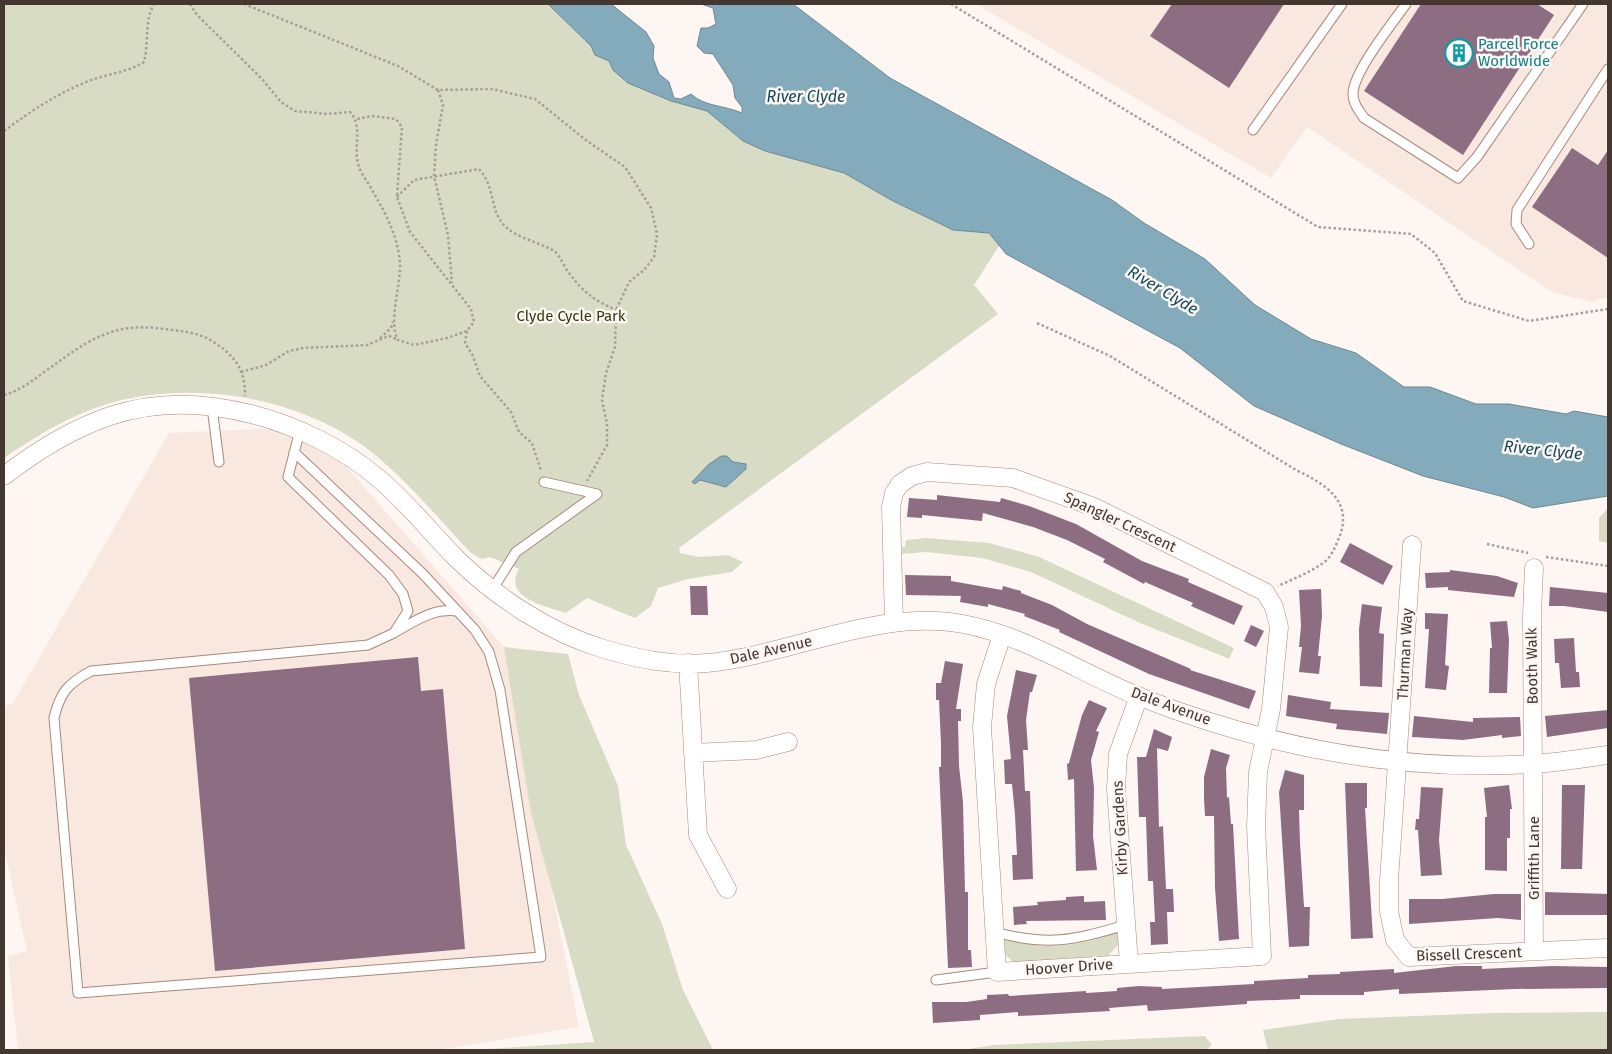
<svg xmlns="http://www.w3.org/2000/svg" width="1612" height="1054" viewBox="0 0 1612 1054" font-family="'Fira Sans',sans-serif">
	<rect width="100%" height="100%" fill="#fdf6f2"/>
	<!-- built -->
	<path fill="#f9e8e0" d="M976,4h632v293l-17,5 -39,-10 -245,-165 -36,51z
		M278,428l67,37 159,182 75,380 -142,23h-419l-10,-94 19,-5 -23,-104v-141l9,-3 156,-270z"/>
	<!-- green -->
	<path fill="#d8dcc5" d="M4,4h544l43,42 4,9 14,6 4,9 16,13 42,18 36,10 36,30 22,10 79,22 49,28 60,29 36,3 10,13 -25,39 24,29 -319,234 1,5 19,4 29,-2 15,7 -11,10 -44,7 -30,9 -7,18 -16,12 -48,-20 -21,15c-20,-7 -64,-15 -47,-44l-29,-12 -8,2 -11,-6c-35,-37 -69,-79 -110,-109 -71,-49 -172,-64 -254,-40 -38,12 -71,32 -103,54z
		M1608,508v35l-9,-2v-23z
		M927,538l62,5 50,14 195,91 -5,11 -4,-2 -85,-34 -109,-51 -49,-14 -56,-6 -24,2v-7h3l1,-7z
		M504,647l64,7 11,41 39,91 8,59 36,79 21,66 30,60h-241l122,-8 -63,-229z
		M1115,933l3,2 1,9 -13,14 -91,6 -13,-13 -1,-9c11,-5 31,4 43,4 25,1 48,-5 71,-13z
		M1608,1012v38h-340l-5,-20 76,-11 152,-6z
		M1205,1036l7,9 -6,5h-244l32,-5z"/>
	<!-- water -->
	<path fill="#83abbb" stroke="#708891" d="M548,4h63l35,28 8,14 -1,12 6,16 10,8 5,16 7,1 10,-5c14,13 33,11 51,19v-6l-7,-9 -2,-13 -20,-31 -9,-1 -7,-7 4,-18h7l8,-4 -3,-16 -12,-4h92l97,74 222,122 32,23 61,36 50,46 56,34 45,14 48,34h26l46,17h33l57,10 8,-3 34,6v79l-75,12 -29,-11 -81,-21 -82,-32 -87,-38 -74,-58 -174,-94 -17,-21 -36,-3 -60,-29 -49,-28 -79,-22 -22,-10 -36,-30 -36,-10 -43,-18 -15,-13 -4,-9 -14,-6 -4,-9z
		M721,456h6l6,6 13,2v5l-20,18 -26,-7 -5,4 -3,-2 16,-17z"/>
	<!-- building -->
	<path fill="#8c6d81" d="M1172,4h112l-55,84 -79,-52z
		M1421,4h116l17,11 -91,140 -99,-64z
		M1572,148l26,17 10,-15v108l-76,-51z
		M937,495l63,7 1,-4 28,8 47,18 66,37 47,18 -1,3 55,24 -9,19 -43,-19 2,-3 -48,-21 -1,2 -41,-22 2,-3 -38,-19 -34,-13 -50,-14 -1,8 -60,-6v3l-15,-1 2,-19 28,2z
		M1350,543l43,23 -10,19 -43,-23z
		M1450,570l47,6 21,7 -4,14 -66,-7v-3l-22,1 -1,-15 25,-1z
		M905,575l46,1v5l51,9 1,-4 18,5v2l31,12 35,19 104,45 -1,1 66,21 -7,18 -100,-35 -90,-42 1,-2 -36,-14 1,-2 -37,-10v3l-28,-5 1,-6 -55,-1z
		M690,586h17l1,29h-17z
		M1550,587l58,6v19l-44,-6h-15z
		M1321,589l1,27 -4,40h3l-2,18 -20,-2 3,-25h-3l2,-21 -2,-36z
		M1362,604l20,3 -3,26 5,1 -2,53 -22,-1 -1,-57z
		M1425,613l23,1 -3,51 4,1 -3,24 -21,-2 4,-59h-4z
		M1507,621l2,19 -2,53h-18l1,-45h2l-2,-26z
		M1251,625l13,6 -8,16 -12,-6z
		M1574,638l2,34h3l1,15 -19,1 -2,-25h-4l-1,-24z
		M418,657l3,34 22,-2 22,260 -250,22 -26,-293z
		M945,661l18,3 -7,45h5v12h-3l1,45 4,36 2,90h3v58h3l1,17 -24,1 -9,-201h2v-24l-2,-43h-3v-17h5z
		M1016,670l21,5 -5,17h-2l-4,28 2,30h-5l2,41h5l3,88 -20,1 -1,-25h5l-2,-40 -3,-31h-7l-1,-24 7,-1 -4,-43z
		M1288,695l43,7 -1,7 59,4 -2,21 -51,-5 1,-5 -51,-8z
		M1089,700l18,8 -11,23 3,1 -8,28 3,28 -1,48 4,34 -21,1 -2,-92 -6,1 -1,-16 2,-1 13,-48z
		M1608,710v18l-61,9 -2,-21z
		M1414,716l59,6v-4l47,-1 1,19 -19,2v-3l-39,5 -51,-3z
		M1154,729l18,8 -4,14 -11,-3 2,79 4,-1 3,63h7l1,23h-7l1,32 -17,1 -1,-23h5l-2,-41h-5l-2,-64h-7l-2,-60h9z
		M1211,749l19,6 -4,13 1,30 2,-1 2,27h2l6,115 -20,2 -4,-53 -1,-72h-9l-1,-18v-21z
		M1285,770l19,5v35h-5l1,33 4,64h6l-1,39 -20,1 -10,-155z
		M1345,783h22v25h-2l8,130 -22,1z
		M1509,785l3,24h-2v29h-3v33l-22,-1v-53h2l-3,-29z
		M1562,785h23l-3,84h-21z
		M1421,787l22,1 -4,52 3,35 -21,1 -3,-46h-3l1,-11h3z
		M1545,892l63,2v21h-63z
		M1494,894h27v26l-23,-2 -89,6v-25h33z
		M1084,896v6l21,-1 1,19 -80,1 1,3 -13,1 -1,-18 25,-2 -1,-3 29,-2v-3z
		M1456,966h26v3l70,-3 56,1v21l-94,1 -115,5v-5l-35,3v3h-64v4l-53,2v3l-84,6 -15,1 -1,-6 -38,3 1,3 -69,4 -23,1v-4l-38,3v5l-47,3 -1,-21h34l21,-3v-4l21,-1 1,2 77,-5v2l31,-2v-3l22,-2 23,1v2l92,-5v-3l54,-3v-3l32,-1v-2l54,-3v4z"/>
	<g fill="none" stroke-linecap="round" stroke-linejoin="round">
		<defs>
			<path id="lane" d="M1406,4c-14,20 -53,68 -53,90 0,10 6,16 11,24l94,60 19,-21 106,-153
				M1253,130l89,-126
				M1529,244l-13,-20 1,-14 91,-141
				M212,407l7,55
				M294,452l129,122 52,56 14,22 11,38 41,267 -463,36 -24,-275c6,-25 13,-34 37,-47l277,-26 26,-12 14,-22 -5,-17 -14,-19 -101,-98 12,-47
				M492,590l24,-38 81,-58 -53,-12
				M397,631c20,-11 36,-23 60,-20
				M995,932c55,15 78,8 131,-7
				M936,980l61,-8"/>
			<path id="street" d="M4,476c31,-24 68,-47 106,-60 88,-30 199,4 268,62 29,24 53,55 79,81 40,39 93,74 147,90 34,10 67,17 103,14 84,-8 171,-55 256,-39 64,12 117,49 177,73 124,49 257,75 391,67 25,-1 52,-6 77,-9
				M1412,545l-23,336v30l6,29 14,17 199,-9
				M1534,568l-2,47 2,336
				M894,622l-3,-115 3,-14 6,-9 12,-8 15,-4 86,6 81,29 171,85 9,15 5,20 -8,82 -13,63 -2,54 6,130 -265,16 -15,-245 4,-43 16,-49
				M688,663l10,172 29,54
				M693,753l63,-3 32,-8
				M1129,963l-13,-174 2,-35 21,-58"/>
		</defs>
		<!-- lane casing -->
		<use href="#lane" stroke="#a88979" stroke-width="11"/>
		<!-- street casing -->
		<use href="#street" stroke="#a88979" stroke-width="19"/>
		<!-- path -->
		<path stroke="#a89e99" stroke-width="2.5" stroke-dasharray="2.5 2.5" stroke-linecap="butt" d="M190,4l7,11 65,64 19,23 14,9 32,3 23,-2c14,15 2,36 9,55 2,7 9,15 13,23 14,24 26,46 28,74 1,21 -12,58 -2,76l16,5 33,-7 20,-7 7,-9 -3,-13 -61,-77 -13,-35 5,-70 -6,-8 -24,-3 -15,3
			M244,4l154,62 40,24 54,-1 43,10 52,42 38,26 26,41 6,26 -3,23 -10,13 -15,12 -13,28 -1,37 -9,26 -4,27 5,24v21l-20,36
			M951,4l367,223 93,7 24,19 28,48 66,20 79,-12
			M438,90l5,15 -7,40 -2,31 14,59 4,48
			M4,131c27,-20 51,-36 82,-49 19,-8 41,-9 58,-20 5,-19 0,-41 10,-58
			M397,197l17,-17 65,-11c17,18 10,43 27,58 13,12 33,15 48,24 6,4 10,16 15,22 15,20 25,27 47,37
			M1037,323l73,33 186,114c29,14 58,31 43,68 -4,9 -8,20 -16,25 -14,10 -30,16 -45,23
			M467,331l-2,12 7,11 8,22 31,36 8,20 13,11 9,28
			M380,338l11,-10 2,-6
			M241,372l25,-7 23,-14 14,-3 64,-3 22,-9 7,3
			M4,395c15,-4 27,-13 39,-22 42,-30 67,-52 121,-44 17,2 34,3 48,12 23,15 33,27 33,55
			M1487,544l41,9
			M1546,557l62,9"/>
		<!-- lane -->
		<use href="#lane" stroke="#fff" stroke-width="9"/>
		<!-- street -->
		<use href="#street" stroke="#fff" stroke-width="18"/>
	</g>
	<!-- icons -->
	<defs>
		<symbol id="building-ring" viewBox="-11 -11 22 22"><circle r="9.5" fill="#fdf6f2" stroke="#0f9aa8" stroke-width="1.5"/><path d="M-4-6H4V6H1V3H-1V6H-4ZM-2.5-4.3h1.7v1.8h-1.7ZM.8-4.3h1.7v1.8H.8ZM-2.5-1h1.7V.8h-1.7ZM.8-1h1.7V.8H.8Z" fill="#0f9aa8"/></symbol>
	</defs>
	<g fill-rule="evenodd">
		<use href="#building-ring" x="1443" y="37" width="32" height="32"/>
	</g>
	<g text-anchor="middle" dominant-baseline="central" stroke-width="5" stroke-linejoin="round" paint-order="stroke">
		<!-- culture labels -->
		<g font-size="15" fill="#0d838f" stroke="#fdf6f2" text-anchor="start">
			<text x="1478" y="44">Parcel Force<tspan x="1478" dy="17">Worldwide</tspan></text>
		</g>
		<!-- park labels -->
		<g font-size="15" fill="#363b0f" stroke="#fdf6f2">
			<text x="571" y="316">Clyde Cycle Park</text>
		</g>
		<!-- street labels -->
		<g font-size="15" fill="#443730" stroke="#fdf6f2">
			<text transform="translate(1120 522) rotate(25)">Spangler Crescent</text>
			<text transform="translate(771 650) rotate(-13)">Dale Avenue</text>
			<text transform="translate(1405 654) rotate(-87)">Thurman Way</text>
			<text transform="translate(1532 666) rotate(-91)">Booth Walk</text>
			<text transform="translate(1171 706) rotate(20)">Dale Avenue</text>
			<text transform="translate(1120 828) rotate(-93)">Kirby Gardens</text>
			<text transform="translate(1534 858) rotate(-90)">Griffith Lane</text>
			<text transform="translate(1469 954) rotate(-2)">Bissell Crescent</text>
			<text transform="translate(1069 967) rotate(-4)">Hoover Drive</text>
		</g>
		<!-- water labels -->
		<g font-size="16" font-style="italic" fill="#12495c" stroke="#fdf6f2">
			<text x="806" y="96">River Clyde</text>
			<text transform="translate(1163 290) rotate(31)">River Clyde</text>
			<text transform="translate(1543 450) rotate(6)">River Clyde</text>
		</g>
	</g>
	<!-- border -->
	<rect width="1612" height="1054" fill="none" stroke="#443730" stroke-width="10"/>
</svg>
